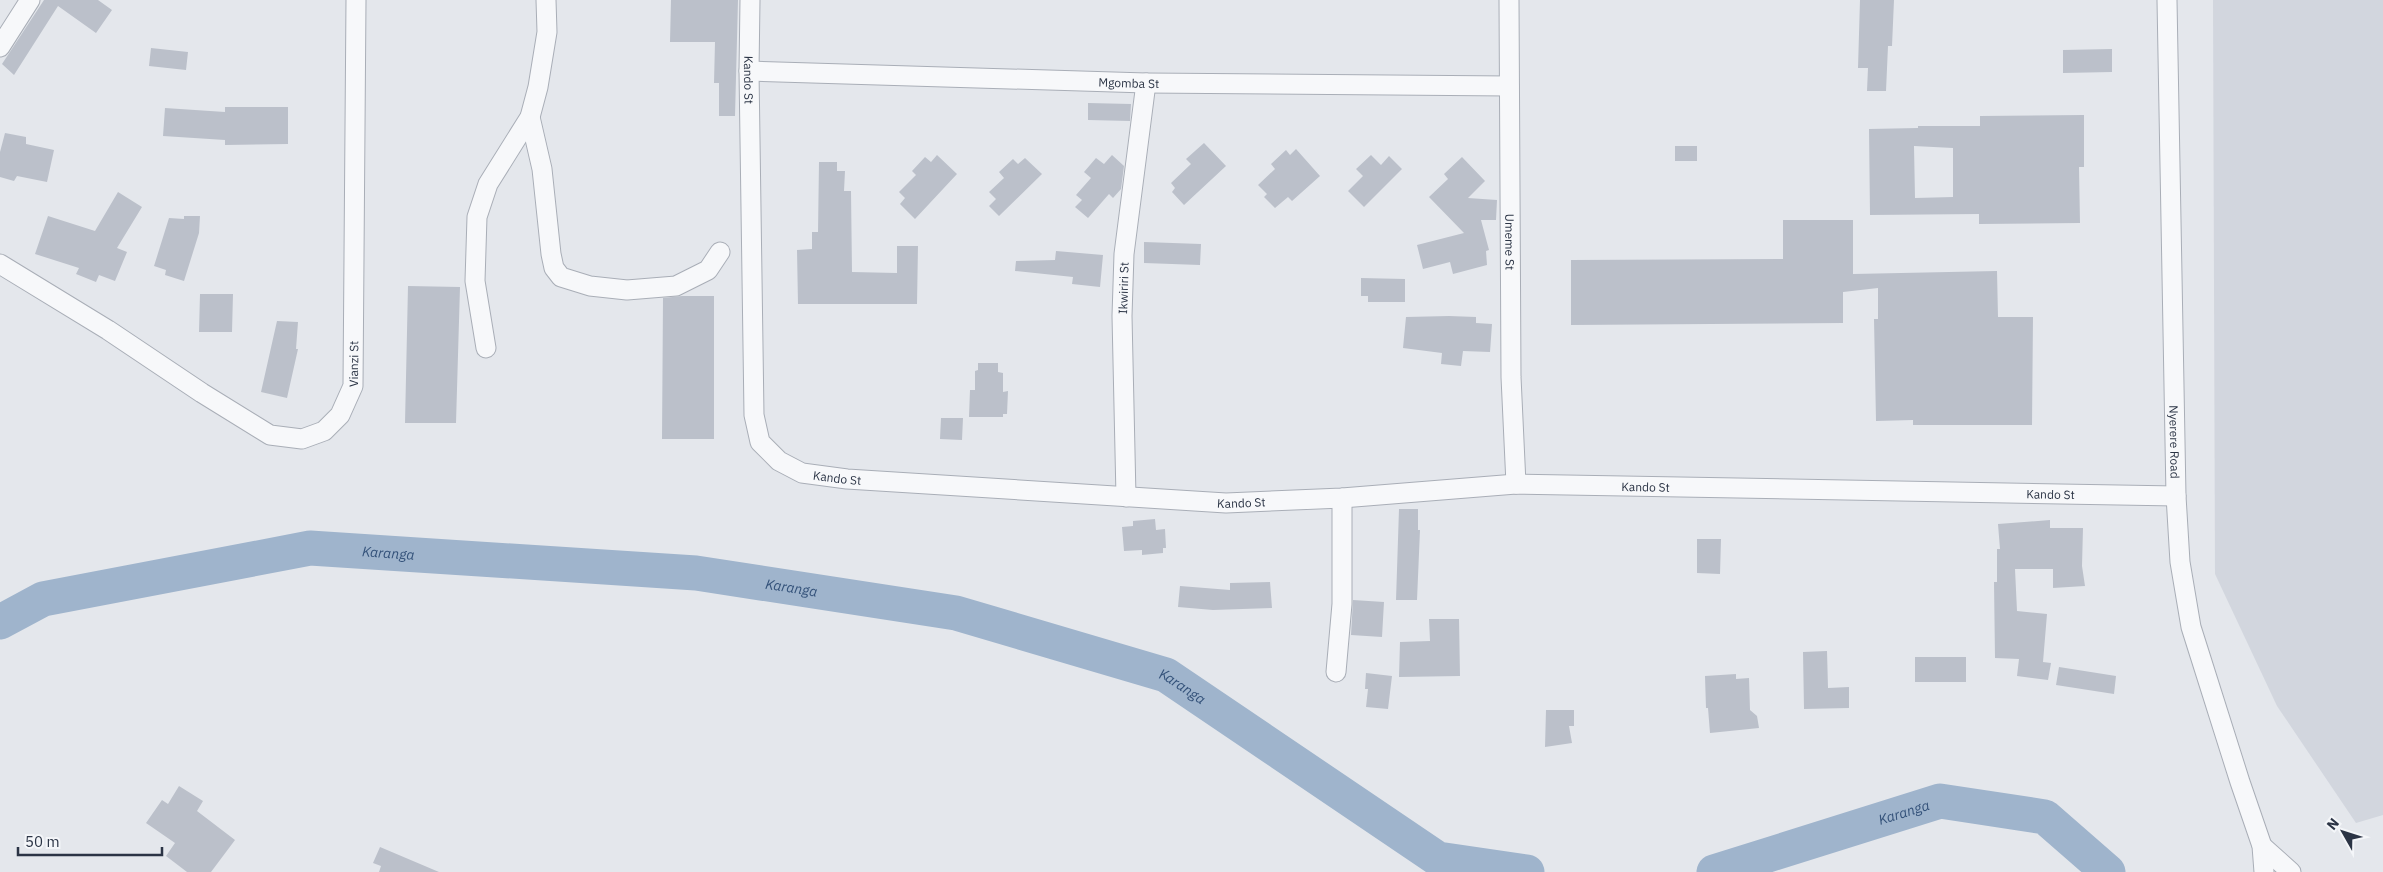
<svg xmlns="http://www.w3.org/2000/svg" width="2383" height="872" viewBox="0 0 2383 872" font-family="'IBM Plex Sans',sans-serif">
	<rect width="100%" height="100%" fill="#e4e7ec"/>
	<!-- built -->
	<path fill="#d2d6de" d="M2213,0h170v815l-27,8 -79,-117 -62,-132z"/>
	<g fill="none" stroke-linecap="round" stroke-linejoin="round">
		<!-- river -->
		<g stroke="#9fb4cc" stroke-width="35">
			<path id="s1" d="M0,622l43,-23 267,-51 386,25 260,40 210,62 272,184 89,13"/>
			<path id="s2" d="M1714,872l226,-71 105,16 63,55"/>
		</g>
	</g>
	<!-- building -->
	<path fill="#bbc0ca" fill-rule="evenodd" d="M44,0h54l14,10 -16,23 -38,-27 -44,69 -12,-11z
		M671,0h67l-3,116h-16v-33h-5l1,-41h-45z
		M1860,0h34l-2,46h-4l-2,45h-19l1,-23h-10z
		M151,48l37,4 -2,18 -37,-4z
		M2112,49v23l-49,1v-23z
		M1088,103l43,1 -1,17 -42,-1z
		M225,107h63v37l-63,1v-5l-62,-4 2,-28 60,4z
		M2084,115v52h-5l1,56 -101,1v-10l-109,1 -1,-86 49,-1v-2h62v-10zM1914,146l39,2v49l-38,1z
		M5,133l21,4v7l28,6 -7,32 -30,-6 -3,5 -14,-4v-25z
		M1204,143l22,23 -42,39 -12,-13 3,-4 -4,-5 20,-19 -5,-5z
		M1675,146h22v15h-22z
		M1296,149l24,27 -28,25 -4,-4 -13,11 -11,-11 3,-3 -9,-9 17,-16 -4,-5 15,-14 4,5z
		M937,155l20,19 -42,45 -15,-15 5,-6 -6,-6 17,-17 -4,-4 13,-14 6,5z
		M1112,155l12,11 -3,23 -8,9 -4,-4 -21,24 -13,-11 7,-7 -6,-5 15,-17 -7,-6 12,-14 8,6z
		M1371,155l10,10 8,-9 13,13 -38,38 -16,-16 15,-15 -7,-7z
		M1462,157l23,24 -17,17 29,2 -1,20h-15l8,30 -3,1 1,14 -34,9 -3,-12 -27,7 -6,-24 47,-12 -35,-36 19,-18 -4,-5z
		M1025,158l17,16 -43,42 -10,-10 7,-7 -7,-7 15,-14 -5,-6 14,-13 5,5z
		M819,162h18v9h8l-1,20h7l1,81 45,1v-27h21l-1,58h-119l-1,-54 15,-1v-17h6z
		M118,192l24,15 -25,41 10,4 -12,29 -16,-6 -3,7 -20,-8 3,-6 -44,-14 13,-38 47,15z
		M184,216h16l-1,17 -15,48 -19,-6 1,-5 -12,-4 15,-48 15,1z
		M1783,220h70v54l144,-3 1,46h35l-1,108h-119v-5l-37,1 -2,-102h4v-31l-35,4v31l-272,2v-65l212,-1z
		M1144,242l57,2 -1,21 -56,-2z
		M1056,251l47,4 -3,32 -28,-3 1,-7 -58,-6 1,-10 39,-1z
		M1361,278l44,1v23h-37v-6h-7z
		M408,286l52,1 -4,136h-51z
		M200,294h33l-1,38h-33z
		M682,296h32v143h-52l1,-141z
		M1449,316l27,1v6l16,1 -2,28 -27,-1 -2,15 -20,-2 1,-11 -39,-5 3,-31z
		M277,321l21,1 -2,27h2l-11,49 -26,-6z
		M978,363h20v9l5,1v19l5,-1 -1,23h-4v3h-34l1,-27h5v-19l3,-1z
		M941,418h22l-1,22 -22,-1z
		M1399,509h19v21h2l-3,70h-21z
		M1155,519l1,11 9,-1 1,19h-3v5l-21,2v-5l-18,1 -2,-24 11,-1v-5z
		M2050,520v8h33l-1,38 3,20 -32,2v-19h-38l2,42 30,3 -4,48 8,1 -3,17 -31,-4 2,-17 -24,-1 -1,-76h3v-33h3l-2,-25z
		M1697,539h24l-1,35 -23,-1z
		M1270,582l2,26 -59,2 -35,-3 2,-21 50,4v-7z
		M1353,600l31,2 -2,35 -31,-2z
		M1429,619h30l1,57 -61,1 1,-35 30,-1z
		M1827,651l1,37 21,-1v21l-45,1 -1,-57z
		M1915,657h51v25h-51z
		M2059,667l57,9 -2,18 -58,-9z
		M1366,673l26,3 -4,33 -22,-2 2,-18h-3z
		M1736,674v5l13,-1 1,32 7,6 2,12 -49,5 -2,-25h-2l-1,-32z
		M1546,710h28v16h-5l3,17 -27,4z
		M179,786l24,15 -6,10 38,29 -24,32h-24l-21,-16 9,-13 -29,-20 16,-23 6,4z
		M380,847l59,25h-60l2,-6 -8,-3z"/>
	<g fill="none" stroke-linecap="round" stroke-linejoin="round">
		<defs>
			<g id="minor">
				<path id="s3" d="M750,0l-1,71 5,344 6,27 19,19 23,12 45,6 379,24 116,-5 174,-14 660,12"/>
				<path id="s4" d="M1509,0l2,377 5,107"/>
				<path id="s5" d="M2167,0l9,496 4,66 11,65 49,155 22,64 2,26"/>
				<path d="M0,47l30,-47"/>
				<path id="s6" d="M749,71l397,12 363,3"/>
				<path d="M530,117l12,52 9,85 3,14 7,9 29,9 37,4 49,-4 32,-16 12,-18"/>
				<path id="s7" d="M0,264l108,66 94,63 68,42 32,4 22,-8 16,-16 13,-29 3,-386"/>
				<path d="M486,348l-11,-67 2,-64 11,-33 42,-67 8,-30 9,-55 -1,-32"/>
				<path id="s8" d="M1126,497l-4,-181 2,-62 22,-171"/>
				<path d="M1336,672l6,-68v-106"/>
				<path d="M2262,846l29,26"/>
			</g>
		</defs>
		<!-- minor casing -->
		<use href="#minor" stroke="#a9aeb7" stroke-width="21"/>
		<!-- minor -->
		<use href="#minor" stroke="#f7f8fa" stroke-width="19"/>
	</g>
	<g text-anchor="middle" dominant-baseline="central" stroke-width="4.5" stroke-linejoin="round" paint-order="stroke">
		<!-- street labels -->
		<g font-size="12" fill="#2b3445" stroke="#f4f6f9">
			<text stroke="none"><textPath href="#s3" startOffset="80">Kando St</textPath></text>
			<text stroke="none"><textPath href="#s6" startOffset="380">Mgomba St</textPath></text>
			<text stroke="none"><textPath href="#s4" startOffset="242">Umeme St</textPath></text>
			<text stroke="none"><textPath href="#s8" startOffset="209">Ikwiriri St</textPath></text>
			<text stroke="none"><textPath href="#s7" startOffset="452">Vianzi St</textPath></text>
			<text stroke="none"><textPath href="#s5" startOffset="442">Nyerere Road</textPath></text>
			<text stroke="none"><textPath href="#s3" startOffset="531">Kando St</textPath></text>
			<text stroke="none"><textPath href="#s3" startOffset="1341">Kando St</textPath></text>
			<text stroke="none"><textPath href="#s3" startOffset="1746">Kando St</textPath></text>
			<text stroke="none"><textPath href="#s3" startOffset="936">Kando St</textPath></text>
		</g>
		<!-- water labels -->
		<g font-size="14" font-style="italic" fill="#34527a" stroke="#f4f6f9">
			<text stroke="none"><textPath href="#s1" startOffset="399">Karanga</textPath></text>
			<text stroke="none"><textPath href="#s1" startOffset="804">Karanga</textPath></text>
			<text stroke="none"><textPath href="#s1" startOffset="1209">Karanga</textPath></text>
			<text stroke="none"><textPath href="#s2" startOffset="199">Karanga</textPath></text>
		</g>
	</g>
	<!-- north arrow -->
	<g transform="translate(2343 832) rotate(309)" stroke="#f4f6f9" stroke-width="4" paint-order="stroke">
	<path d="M0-4L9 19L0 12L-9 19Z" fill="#2b3445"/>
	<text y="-8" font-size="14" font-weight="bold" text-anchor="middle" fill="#2b3445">N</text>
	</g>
	<!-- scale -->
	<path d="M18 847v8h144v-8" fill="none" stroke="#2b3445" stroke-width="2.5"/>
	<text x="25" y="847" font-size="15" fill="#2b3445" stroke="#f4f6f9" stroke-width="4" paint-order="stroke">50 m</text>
</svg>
